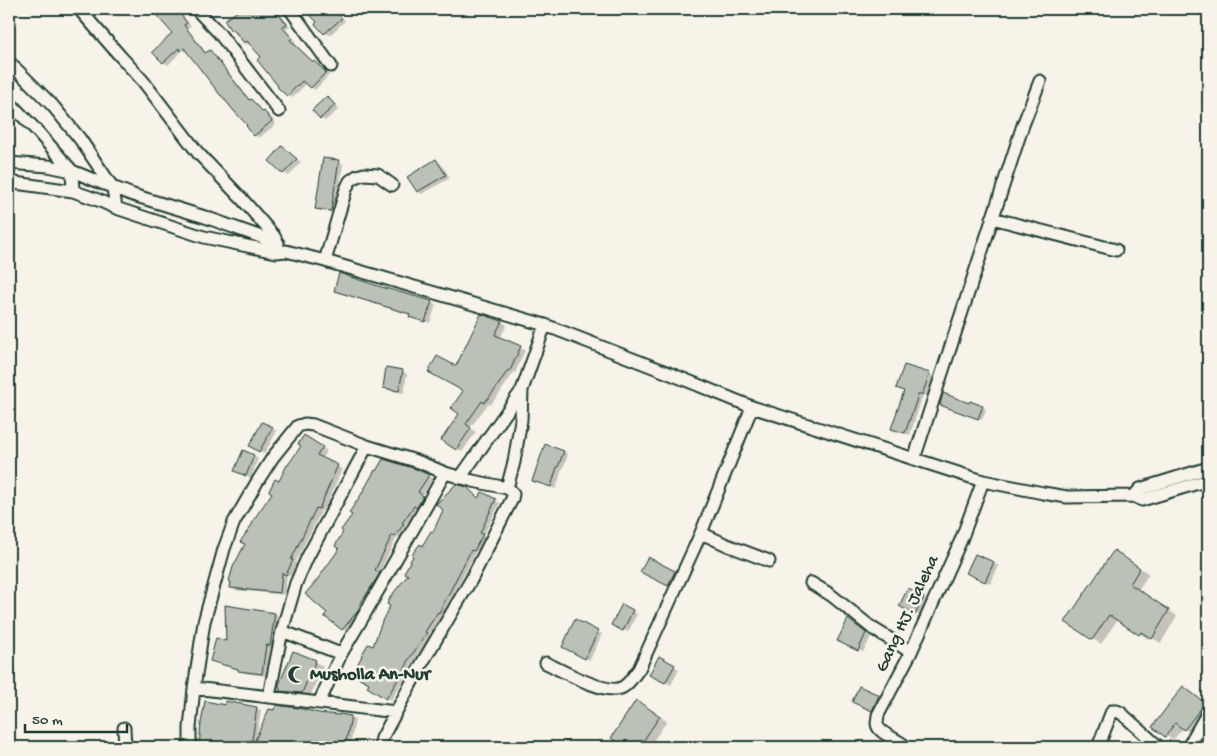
<svg xmlns="http://www.w3.org/2000/svg" width="1217" height="756" viewBox="0 0 1217 756" font-family="'Gochi Hand',sans-serif">
	<rect width="100%" height="100%" fill="#f7f3e8"/>
	<filter id="ink" filterUnits="userSpaceOnUse"><feTurbulence type="fractalNoise" baseFrequency=".02" numOctaves="2"/><feDisplacementMap in="SourceGraphic" scale="10" xChannelSelector="R" yChannelSelector="G"/><feConvolveMatrix kernelMatrix="1 2 1 2 8 2 1 2 1" color-interpolation-filters="sRGB"/></filter>
	<g filter="url(#ink)">
		<!-- shadow -->
		<path fill="#0003" d="M152,9h25l14,17 -4,2 20,26 3,-2 4,2 37,47 4,2 9,10 5,2 7,9 -17,14 -4,-3 -6,-10 -61,-74 -2,1 -3,-2 -15,15 -4,-3 10,-29z
			M242,9h33l15,17 -4,4 10,11 -2,2 20,19 5,3 10,10 -14,15 -8,-7 -15,15 -4,-3 -25,-38 -12,-14 -2,2 -5,-3 -11,-11 6,-5v-15z
			M306,9h28l11,12 -15,14 -5,-2 -6,-10z
			M328,98l4,3 7,8 -14,12 -5,-3z
			M282,148l19,14 -12,14 -5,-3z
			M436,161l5,3 9,14 -28,16 -4,-2z
			M338,162l5,2 -7,49 -15,-2 -5,-3z
			M335,291l96,11 5,3 -6,18 -15,-4 -4,-4 -71,-22z
			M482,316l20,6 5,3 -7,13 25,12 -10,23 -1,-1 -14,21 -10,12 -2,-1 -18,24 6,4 -14,20 -5,-3 4,-35 4,-23 -9,-24z
			M904,367l26,7 4,3 -7,19 -4,-1 -13,40 -13,-4 8,-40z
			M402,371l5,3 -3,19 -15,-3 -5,-2z
			M970,405l12,2 4,2 -4,11 -37,-14z
			M263,423l14,8 -13,23 -14,-8z
			M309,439l18,12 -6,8 21,10 -18,42 -2,-1 -27,53 2,1 -6,12 -4,-1 -2,20 -49,-5 -5,-3 48,-105z
			M564,452l4,2 -5,15h-1l-6,20 -17,-6 -5,-3z
			M254,456l4,3 -7,19 -10,-4z
			M416,470l17,9 -11,17 5,3 -22,27 2,2 -7,10 -3,-1 -18,36 4,3 -21,37 -15,19 -5,-3z
			M466,488l5,3 8,8 3,-5 18,9 -17,33 4,2 -8,15 -3,-2 -32,63h-1l-14,21 2,2 -20,29h1l-21,34 -22,-14 2,-3 2,-35 50,-101 15,-25z
			M976,555l23,11 -9,18 -17,-9z
			M1123,557l26,17 -11,16 39,26 -16,27 -11,-6 -2,2 -30,-20 -17,25 -8,-5z
			M648,559l31,16 -6,13 -31,-16z
			M909,590l20,11 -9,15 -20,-11z
			M622,606l15,8 -9,18 -15,-8z
			M275,614l5,3 -6,31 -3,-1 -5,29 -22,-3 -4,-3 -24,-7 -5,-3 16,-18z
			M576,621l26,13 -12,26 -22,-10z
			M853,624l18,13 -8,15 -19,-9z
			M294,652l29,14 -13,31 -22,-3 -8,-4z
			M659,658l20,11 -8,16 -21,-11z
			M860,688l23,11 -6,14 -19,-9z
			M1191,692l17,14v7l-16,21 -9,-6 -10,12 -7,-4z
			M226,706l30,2 5,2 -4,26 62,-22 31,4 5,2 -5,27h-150l2,-25z
			M644,706l23,15 -18,26h-21l-15,-9z"/>
		<!-- building -->
		<path fill="#bbc1b6" stroke="#1f3d34" d="M151,9h26l10,14 -3,2 21,28 5,-3 39,50 2,-1 12,13 1,-1 8,10 -18,15 -8,-10 1,-1 -14,-15 -11,-14h-1l-37,-48 -3,3 -2,-3 -16,15 -11,-11 20,-19z
			M241,9h33l13,15 -5,3 10,11 -2,2 23,22 1,-1 12,11 -15,16 -9,-7 -15,15 -10,-9 1,-1 -21,-26 4,-3 -14,-16 -3,2 -11,-14 -2,2 -7,-11z
			M304,9h29l9,9 -18,16 -9,-10 2,-2z
			M327,96l8,9 -15,14 -8,-9z
			M282,146l15,13 -14,15 -14,-13z
			M323,158l16,2 -8,51 -16,-2z
			M436,159l10,16 -29,17 -10,-15z
			M339,273l39,13 54,15 -7,21 -16,-5 1,-3 -76,-23z
			M481,314l21,7 -7,14 26,11 -11,25 -2,-1 -13,20 -11,13 -2,-2 -16,23 5,4 -15,22 -15,-10 18,-26 -8,-6 12,-17 -35,-19 9,-16 19,10z
			M904,365l26,8 -8,22 -3,-2 -14,40 -14,-4 13,-38 -8,-3z
			M386,367l17,3 -4,21 -16,-3z
			M943,393l26,10 1,-2 13,5 -5,13 -38,-14z
			M262,422l11,5 -14,25 -10,-6z
			M304,435l19,12 -6,8 21,10 -19,44 -3,-1 -25,52h2l-7,15 -4,-2 -2,20 -50,-5 1,-6 -2,-1 4,-14 12,-23 -5,-2 13,-19 -1,-1 20,-29 -3,-2 6,-12 4,2 8,-16h1l13,-19 -3,-2z
			M545,444l19,7 -6,16h-1l-6,20 -19,-6z
			M243,450l11,5 -8,21 -12,-5z
			M383,459l33,10 13,6 -11,17 5,4 -6,12 -3,-2 -12,17 2,1 -10,13 -2,-2 -17,35 5,3 -21,33 1,1 -2,4 -16,19 -18,-14 3,-3 -22,-19 12,-14 22,-31 -4,-3 8,-14 -2,-2 11,-15 -3,-2 7,-11h1l18,-32 1,1z
			M456,484l11,3 11,11 4,-6 14,7 -16,34 3,1 -9,17 -3,-1 -32,63 -1,-1 -13,20 2,1 -20,29 1,1 -22,36 -19,-12 2,-4 -17,-9 10,-18h-1l7,-12 5,2 10,-27 7,-13 -3,-2 4,-8 17,-21 -4,-2 9,-17 -1,-1 4,-6 4,-5 2,2 9,-15 2,1 10,-22 -7,-6z
			M1114,550l26,18 -10,16 39,26 -17,29 -11,-7 -2,3 -30,-20 -17,25 -27,-18z
			M975,554l19,8 -9,20 -19,-9z
			M648,557l27,14 -7,15 -28,-14z
			M908,588l16,9 -9,18 -16,-9z
			M622,604l11,6 -10,21 -12,-6z
			M225,605l50,8 -5,33 -4,-1 -4,29 -24,-3v-2l-28,-8 6,-23 10,3z
			M575,619l23,12 -13,28 -23,-12z
			M848,619l18,14 -8,18 -21,-10z
			M293,651l23,9 -14,33 -23,-2 1,-3 -2,-1z
			M659,656l16,9 -10,18 -16,-8z
			M859,686l20,9 -7,16 -20,-9z
			M1183,686l22,17 -21,27 -9,-7 -10,14 -13,-10z
			M636,700l24,16 -21,31h-14l-14,-9z
			M205,701l20,4v-4l32,6 -6,40h-52l2,-24z
			M276,705l22,3 21,5 20,2v-1l12,2 -6,31h-93l17,-38 5,1z"/>
		<g fill="none" stroke-linecap="round" stroke-linejoin="round">
			<defs>
				<path id="street" d="M79,9l42,48 22,24 55,72 44,46 32,37 3,6 -1,10
					M196,9l23,24 60,78
					M290,9l41,57
					M9,62l44,44 27,33 33,49 3,20
					M9,102l29,30 34,39 1,20
					M9,163l39,3 24,5 27,11 34,13 72,22 73,26
					M9,184l6,-1 58,8 25,9 18,8 88,29 72,15 10,-1 39,10 220,64 121,47 86,35 231,74 60,12 24,4 67,-1 8,4 66,-20
					M992,218l124,32
					M325,261l21,-72 4,-8 7,-5 7,-2 14,1 14,10
					M914,459l109,-334 17,-44
					M460,478l62,-88
					M507,488l7,-26 7,-42 1,-30 23,-65
					M1134,496l6,-7 68,-21
					M701,533l26,12 42,16
					M811,583l20,12 41,33 39,24
					M282,631l59,23
					M546,663c15,7 62,34 77,24 7,-4 11,-12 16,-18l62,-136 51,-126
					M194,688l202,24
					M269,696l13,-65 14,-48 12,-27 59,-110
					M319,703l22,-49 22,-37 82,-144
					M124,728l1,19
					M190,747v-19l4,-40 10,-66 20,-73 10,-27 23,-40 16,-25 25,-31 7,-2 8,1 54,21 52,16 26,11 28,8 34,7 4,3 2,3 -1,5 -41,81 -50,85 -39,73 -2,9
					M906,747c-7,-8 -29,-13 -29,-24 0,-2 1,-5 1,-8l33,-63 50,-112 22,-59
					M1098,747l14,-36h5l4,2 38,34
					M1188,747l20,-35"/>
			</defs>
			<!-- street casing -->
			<use href="#street" stroke="#1f3d34" stroke-width="15"/>
			<!-- street -->
			<use href="#street" stroke="#f7f3e8" stroke-width="11"/>
		</g>
	</g>
	<!-- icons -->
	<defs>
		<symbol id="mosque-bare" viewBox="-9 -9 18 18"><path d="M3.5-4.9A6 6 0 1 0 3.5 4.9A5 5 0 1 1 3.5-4.9Z" fill="#1f3d34" stroke="#f7f3e8" stroke-width="2.5" paint-order="stroke"/></symbol>
	</defs>
	<g fill-rule="evenodd">
		<use href="#mosque-bare" x="284" y="662" width="25" height="25"/>
	</g>
	<g text-anchor="middle" dominant-baseline="central" stroke-width="5" stroke-linejoin="round" paint-order="stroke">
		<!-- street labels -->
		<g font-size="18" fill="#1f3d34" stroke="#f7f3e8">
			<text transform="translate(908 614) rotate(-65)">Gang HJ. Jaleha</text>
		</g>
		<!-- poi labels -->
		<g font-size="18" font-weight="bold" fill="#1f3d34" stroke="#f7f3e8" text-anchor="start">
			<text x="310" y="675">Musholla An-Nur</text>
		</g>
	</g>
	<!-- margin -->
	<rect width="1217" height="756" fill="none" stroke="#f7f3e8" stroke-width="30"/>
	<rect x="15" y="15" width="1187" height="726" fill="none" stroke="#1f3d34" stroke-width="2" filter="url(#ink)"/>
	<!-- scale -->
	<path d="M25 724v8h102v-8" fill="none" stroke="#1f3d34" stroke-width="2.5"/>
	<text x="32" y="724" font-size="15" fill="#1f3d34" stroke="#f7f3e8" stroke-width="4" paint-order="stroke">50 m</text>
</svg>
